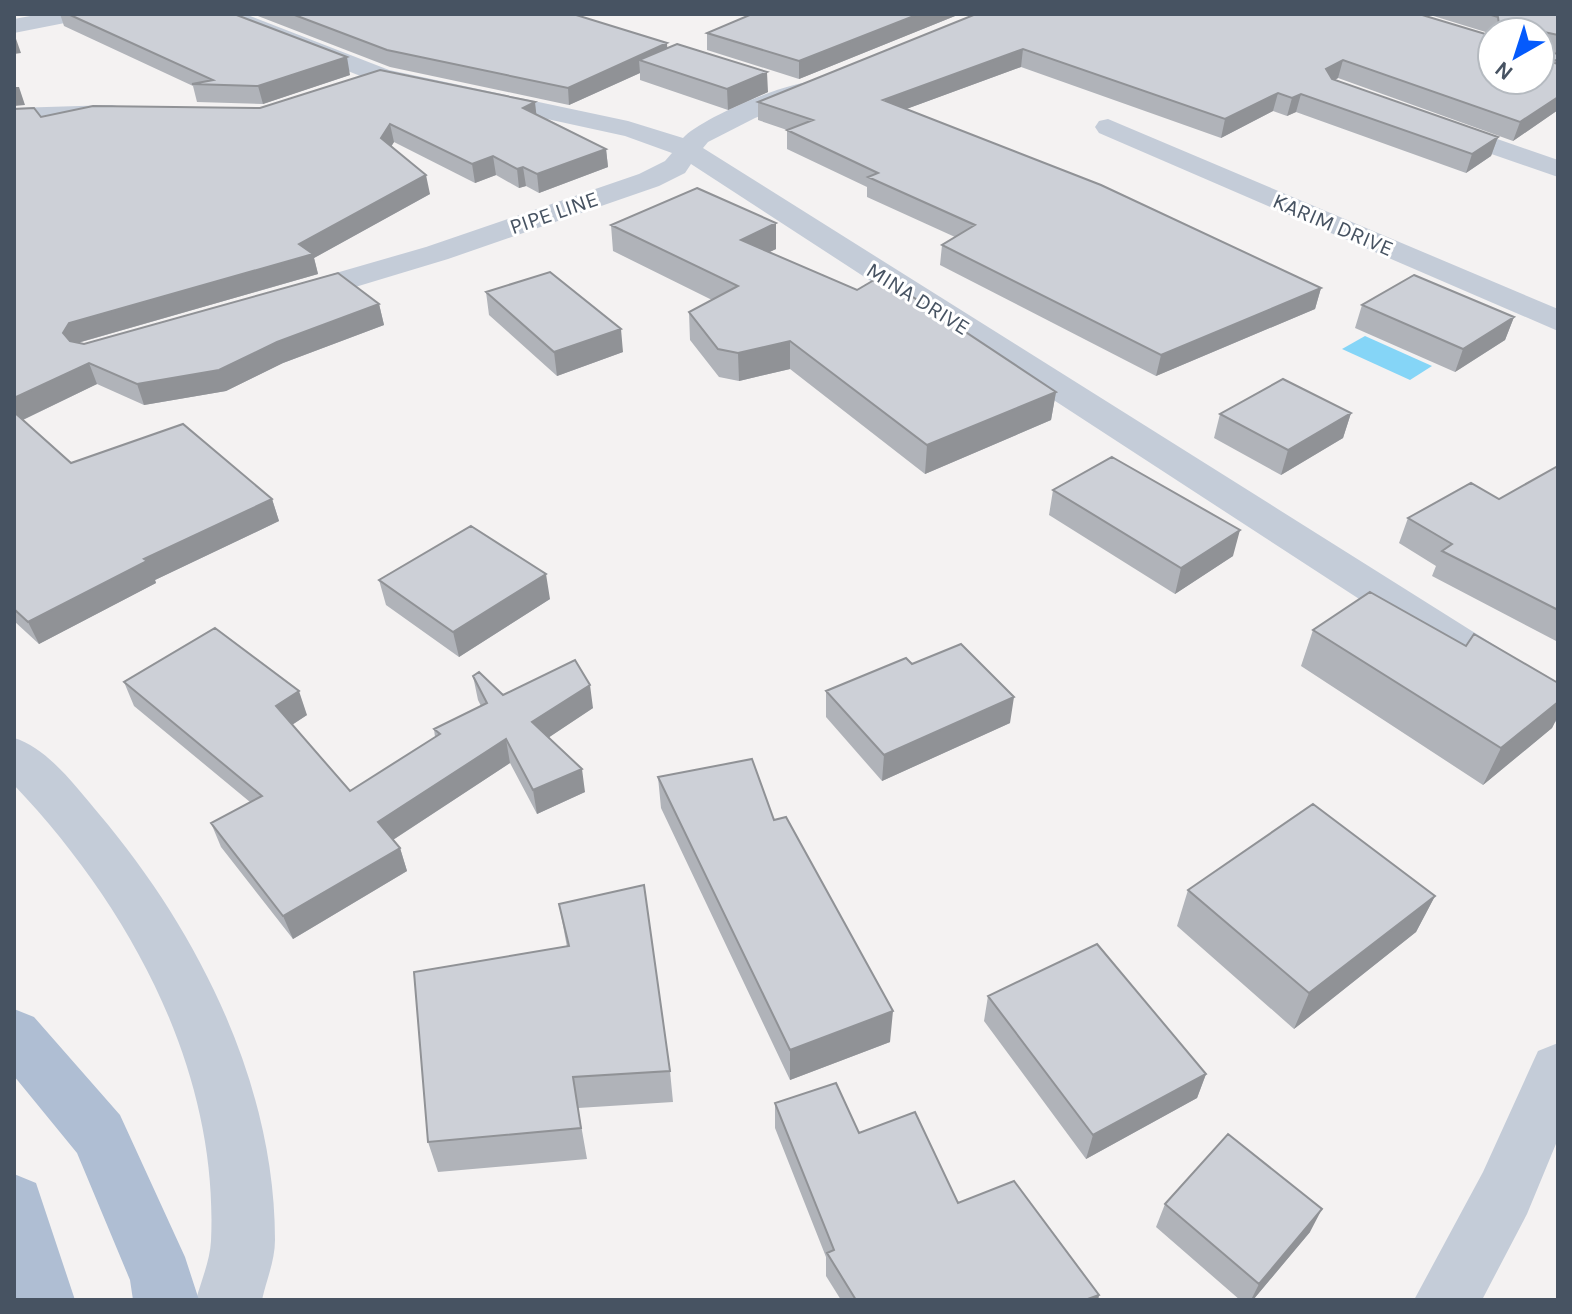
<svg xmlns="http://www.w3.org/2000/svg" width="1572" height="1314" viewBox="0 0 1572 1314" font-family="Karla,sans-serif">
	<rect width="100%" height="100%" fill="#f4f2f2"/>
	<!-- water -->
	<path fill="#85d5f7" d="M1365,336l67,30 -22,14 -68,-31z"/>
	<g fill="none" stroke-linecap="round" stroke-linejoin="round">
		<!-- minor -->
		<path fill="#c4ccd8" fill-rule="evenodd" d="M41,14h47l-3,5 -71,14v-14z
			M214,14h31l144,56 239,51 55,17c16,-19 114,-62 138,-56l4,5 -4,5 -66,26 -47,24 -5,6 855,537v38l-16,-5 -851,-554 -6,9 -26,13 -211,73 -149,45 -11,3 -11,-3 -5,-7 5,-7 149,-43 213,-73 26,-13 7,-8 -47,-17 -252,-55 -156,-62z
			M112,105l9,2 4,6 -4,6 -107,5v-16z
			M1437,118l121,42v17l-130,-45 -4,-6 4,-6z
			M1108,119l450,190v22l-459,-198 -4,-6 4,-6z
			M14,738c34,10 62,49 85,76 99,117 176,270 176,426 0,21 -9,41 -13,60h-66c5,-19 14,-39 15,-59 8,-172 -82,-335 -197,-456z
			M1558,1043v96l-31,75 -45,86h-68l69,-128 55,-121z"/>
		<!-- major -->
		<path fill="#afbed3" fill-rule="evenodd" d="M14,1009l20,8 86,98 65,142 14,43h-66l-3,-20 -53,-127 -63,-77z
			M14,1174l22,9 39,117h-61z"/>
	</g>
	<!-- wall -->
	<path fill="#b0b3b9" d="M60,14h174l116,61 -87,29 -66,-2 -4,-16 -129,-60z
		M253,14h319l95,29v5l101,44 -40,18 -88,-30v-7l-71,32 -179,-38z
		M752,14h208l-161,65 -92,-29v-17z
		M976,14l516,66 48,-48h-48v2l-65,-20h131v96l-45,31 -175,-63 -3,2 163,57 -7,19 -25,17 -170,-61 -9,4 -14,-5 -52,27 -200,-71 -115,42 415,179 -6,21 -159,67 -216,-111 2,-20 13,-8 -88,-40v-10l-80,-38v-19l-29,-10v-18z
		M14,109l27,8 496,-3 69,35 2,18 -69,26 -13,-7 -7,2 -23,-13 -21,8 -81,-41 -3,4 39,48 -116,64 4,16 -240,69 6,1 295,-40 5,21 -101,38 -57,28 -82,14 -47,-21 -74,36 48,43 201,36 7,22 -124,59 1,3 -117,61 -25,-23z
		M776,223v26l-7,3 287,140 -5,28 -126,54 -135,-105 -51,12 -20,-4 -29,-37 -1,-28 23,-12 -99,-49 -2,-26z
		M486,292l137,60 -66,24 -68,-61z
		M1362,305l152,12 -9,23 -50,32 -100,-44z
		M1351,413l-8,25 -62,37 -67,-37 6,-24z
		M1558,466v176l-126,-66 4,-10 -37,-23 9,-25 91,-19z
		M1053,490l180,66 -58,38 -126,-79z
		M379,580l171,19 -91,58 -73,-52z
		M1313,630l153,16 92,37v33l-6,12 -69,57 -182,-119z
		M912,664l98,59 -128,58 -56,-64v-26z
		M473,676l30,19 90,13 -44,29 36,55 -48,22 -27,-51 -117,77 7,8 7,23 -114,68 -72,-92 -10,-24 39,-21 -116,-96 -10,-24 183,33 -15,10 58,66 85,-54 -1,-8 47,-23 -3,-6z
		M658,777l116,43 116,222 -100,38 -129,-272z
		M1188,890l247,6 -19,36 -122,97 -117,-103z
		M559,904l111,167 3,31 -95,6 9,51 -149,13 -10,-30 139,-195z
		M988,996l218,78 -9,24 -111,61 -102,-138z
		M775,1103l84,30 99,70 141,92 -1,5h-257l-15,-24v-19l-51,-129z
		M1165,1204l145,28 -57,68h-13l-84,-73z"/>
	<!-- shaded-wall -->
	<path fill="#909296" d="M919,14h41l-161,65v-18z
		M14,36h1l6,17 -7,1z
		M667,43l1,17h-29l1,13 -71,32 -1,-17z
		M1023,49l-2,18 -139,51 1,-18z
		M347,57l3,18 -87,29 -5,-18z
		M1343,60l-5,18 -16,9 4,-18z
		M767,72l1,20 -40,18 -1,-21z
		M14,87h5l6,18 -11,1z
		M1278,93l-5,18 -52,27 4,-19z
		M1301,94l-5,18 -9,4 5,-18z
		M1558,97v13l-45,31 7,-19z
		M535,102l2,18 -14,-12z
		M390,124l4,18 -9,15 -4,-19z
		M1498,137l-7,19 -25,17 6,-19z
		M606,149l2,18 -69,26 -2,-19z
		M493,156l3,19 -21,8 -3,-19z
		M523,167l3,19 -7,2 -2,-19z
		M426,175l4,19 -116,64 4,16 -241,69 -5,11 -9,-21 6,-10 230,-79z
		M776,223v26l-35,17v-26z
		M1321,288l-6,21 -159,67 5,-21z
		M379,304l5,21 -101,38 -57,28 -82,14 -7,-21 140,-42z
		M1514,317l-9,23 -50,32 8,-23z
		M621,329l2,23 -66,24 -3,-24z
		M790,341v28l-51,12 -1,-28z
		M89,363l8,21 -83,40v-26z
		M1056,392l-5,28 -126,54 2,-29z
		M1351,413l-8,25 -62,37 7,-25z
		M272,499l7,22 -124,59 1,3 -117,61 -11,-22 116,-63z
		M1240,530l-7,26 -58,38 6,-26z
		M546,574l4,25 -91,58 -6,-25z
		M590,685l3,23 -57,38 -4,-24z
		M299,691l8,24 -23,15 -8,-24z
		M1014,697l-4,26 -128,58 2,-26z
		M1558,702v14l-6,12 -69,57 18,-37z
		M506,739l4,24 -125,82 -7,-23z
		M582,769l3,23 -48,22 -4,-24z
		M400,848l7,23 -114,68 -10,-23z
		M1435,896l-19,36 -122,97 15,-36z
		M893,1011l-3,31 -100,38v-30z
		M1206,1074l-9,24 -111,61 7,-24z
		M1322,1209l-12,23 -57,68h-2l8,-16z
		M1099,1295l-1,5h-13z"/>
	<!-- building -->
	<path fill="#cdd0d7" stroke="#909296" stroke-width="2" d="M68,14h166l113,43 -89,29 -66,-2 21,-4z
		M292,14h281l94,29 -99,45 -181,-38z
		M752,14h167l-120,47 -92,-28z
		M976,14h443l73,22v44h48v-48h-40l-2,-15 -10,-3h70v21l-14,-3v19l14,3v6l-10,1 10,3v33l-38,25 -177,-62 -17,9 6,10 166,58 -26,17 -171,-60 -9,4 -14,-5 -53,26 -202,-70 -140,51 218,85 220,103 -160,67 -219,-110 33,-20 -107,-48 10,-4 -91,-43 26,-10 -55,-18z
		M677,44l90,28 -40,17 -88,-29z
		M380,70l155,32 -12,6 83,41 -69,25 -14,-7 -6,2 -24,-13 -21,8 -82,-40 -9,14 45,37 -127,69 14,10 -244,69 -6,10 7,8 14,3 254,-71 41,31 -102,38 -58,28 -82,14 -48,-21 -75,35v-289l20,-1 7,9 52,-11 167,2z
		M697,188l79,35 -35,17 116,50 24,-14 175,116 -129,53 -137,-104 -52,12 -20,-4 -29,-37 49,-26 -127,-61z
		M550,272l71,57 -67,23 -68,-60z
		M1414,275l100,42 -51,32 -101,-44z
		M1283,379l68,34 -63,37 -68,-36z
		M14,412l57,51 112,-39 89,75 -128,60 3,2 -119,61 -14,-13z
		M1112,457l128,73 -59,38 -128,-78z
		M1558,466v144l-116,-59 10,-7 -44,-26 63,-35 28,16z
		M471,526l75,48 -93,58 -74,-52z
		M1370,592l96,54 8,-12 84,49v19l-57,46 -188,-118z
		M215,628l84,63 -23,15 74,85 90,-57 -6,-5 53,-26 -14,-27 6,-4 24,23 72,-35 15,25 -58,37 50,47 -49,21 -27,-51 -128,83 22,26 -117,68 -72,-93 51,-27 -138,-114z
		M961,644l53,53 -130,58 -58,-64 80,-33 6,6z
		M752,759l22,61 12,-3 107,194 -103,39 -132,-273z
		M1313,804l122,92 -126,97 -121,-103z
		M644,885l26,186 -97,6 8,51 -153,14 -14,-170 155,-26 -10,-42z
		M1097,944l109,130 -113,61 -105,-139z
		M836,1083l23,50 56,-21 43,91 56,-22 85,114 -14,5h-229l-29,-47 7,-3 -59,-147z
		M1228,1134l94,75 -63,75 -94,-80z"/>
	<g text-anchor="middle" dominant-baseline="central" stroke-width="6" stroke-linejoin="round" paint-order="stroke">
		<!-- far-street labels -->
		<g font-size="22" fill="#475362" stroke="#fff">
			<text transform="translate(554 213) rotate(-19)">PIPE LINE</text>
			<text transform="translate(1333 225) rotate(23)">KARIM DRIVE</text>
			<text transform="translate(918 299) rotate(32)">MINA DRIVE</text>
		</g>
	</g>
	<!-- border -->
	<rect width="1572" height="1314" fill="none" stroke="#475362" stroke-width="32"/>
	<!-- north arrow -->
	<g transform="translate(1516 56) rotate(219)"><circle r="38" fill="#ffffff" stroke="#b5bac0" stroke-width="2"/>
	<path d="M0-6L14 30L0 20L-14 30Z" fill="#045afc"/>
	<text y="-12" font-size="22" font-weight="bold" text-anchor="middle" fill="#475362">N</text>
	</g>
</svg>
